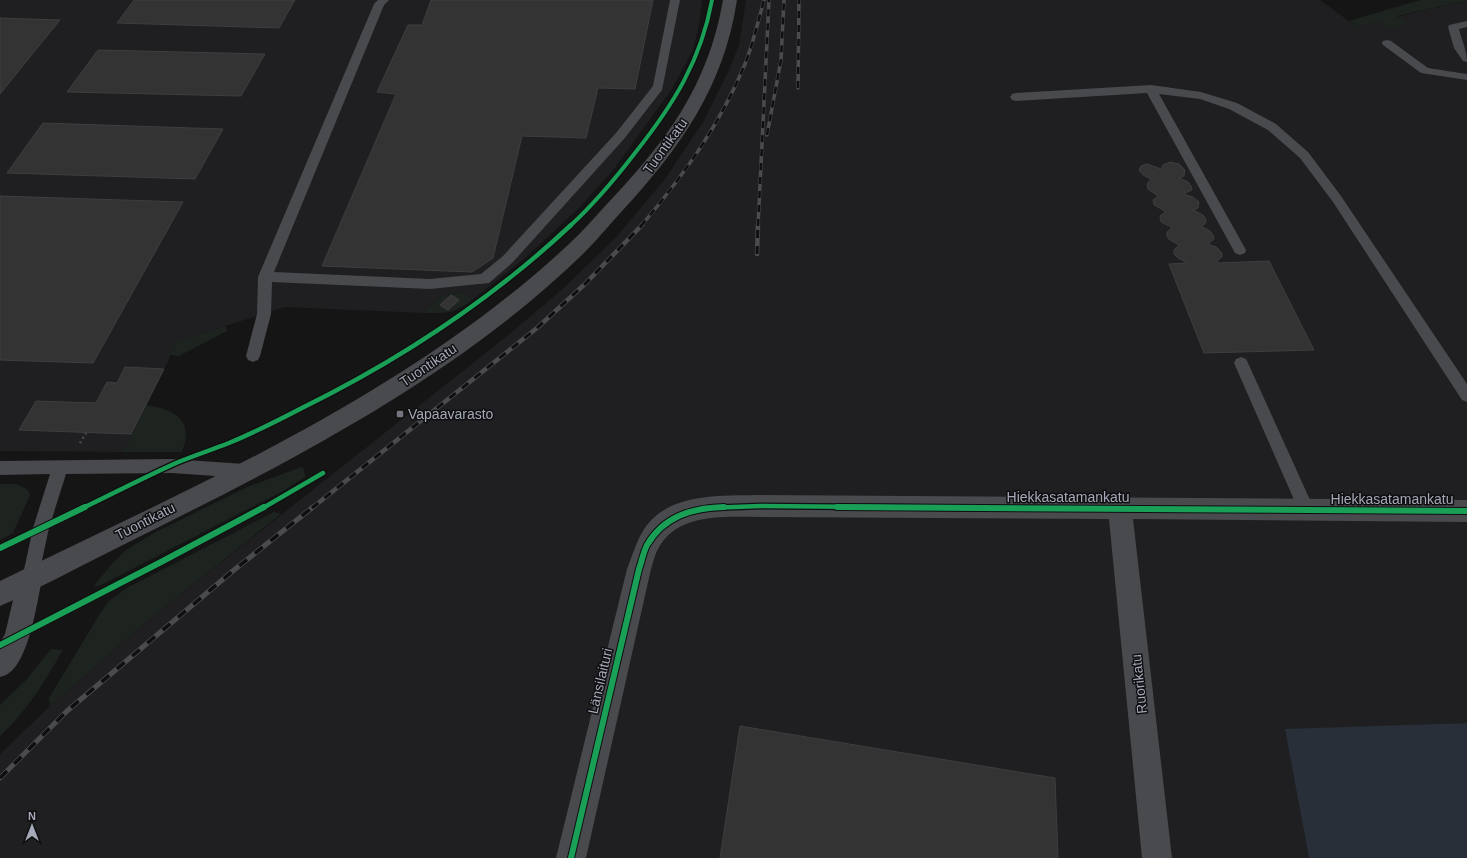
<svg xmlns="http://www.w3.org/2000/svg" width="1467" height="858" viewBox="0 0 1467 858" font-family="Helvetica,sans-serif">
	<rect width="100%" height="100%" fill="#151515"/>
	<!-- built -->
	<path fill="#1f1f21" d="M0,0h702l-3,25 -6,25 -21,39 -58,80 -36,40 -53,49 -53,42 -10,-8 -20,4 -18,17 -139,-6 -107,34 -55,111 -123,-1z
		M746,0h574l37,27 22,-7 28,4 -11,-7 71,-16v722l-181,7 23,128h-1309v-104l50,-48 96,-84 361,-286 58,-49 52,-51 48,-57 38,-57 26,-52 10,-25z"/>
	<!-- green -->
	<path fill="#1d241f" d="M1420,0h47v1l-70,15 10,8 -16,5 -12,-8 -22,6 -8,-6z
		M462,292l10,8c-18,14 -25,13 -48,13l18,-17z
		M226,326l1,5 -48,25 -8,-1 7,-14z
		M146,405c28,4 49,15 36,47h-59z
		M302,467l2,3 1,7 -20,13 -184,95 -8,2 18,-22 15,-15 30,-18 91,-45z
		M0,484h17l11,6 2,5 -17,38 -13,7z
		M274,512l7,2 -135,108 -96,84 -1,-8 52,-86 7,-10 17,-13z
		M51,649l12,1c-18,31 -36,61 -63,86v-31l26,-25z"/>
	<!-- water -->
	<path fill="#282f38" d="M1467,723v135h-158l-24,-129z"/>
	<!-- building -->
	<path fill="#333334" stroke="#3e3e41" d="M134,0h161l-16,28 -162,-5z
		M431,0h222l-18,89 -37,-1 -12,50 -64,-2 -29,122 -21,14 -150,-6 74,-172 -19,-2 31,-67h14z
		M0,18l60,2 -60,74z
		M98,50l167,4 -24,42 -174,-4z
		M43,123l180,6 -28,50 -188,-6z
		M1170,162l9,2 6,6 -1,6 -5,2 9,4 3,4 1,4 -7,3 1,2 7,2 6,5 -1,6 -5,2 10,5 3,4 -1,5 -4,2 9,5 3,4 1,4 -5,4 1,2 6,2 6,6v4l-5,4 1,2 51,-2 45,89 -110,3 -35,-89 19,-1 -10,-5 -4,-4v-4l5,-5 -9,-5 -3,-4v-4l5,-4 -1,-1 -10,-5 -1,-6 5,-4v-1l-11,-6 -1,-5 5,-4 -10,-7 -1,-5 4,-5 -8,-4 -4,-5 2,-4 6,-2 14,5 2,-4z
		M0,196l183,6 -90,161 -93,-3z
		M451,295l8,5 -11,10 -8,-5z
		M125,367l39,2 -33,65 -112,-4 17,-29 60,2 11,-21 10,1z
		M740,726l315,52 3,80h-338z"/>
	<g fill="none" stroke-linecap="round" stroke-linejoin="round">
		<!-- path -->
		<path stroke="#4b4b50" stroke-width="2.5" stroke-dasharray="2 3" stroke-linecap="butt" d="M80,443l6,-10"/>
		<!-- service -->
		<path fill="#494a4e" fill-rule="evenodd" d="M378,0h11l-5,5 -110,267 156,7 51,-5 22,-18 113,-123 37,-47 17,-86h10l-18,90 -38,49 -111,123 -24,21 -59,6 -158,-7 -1,32 -11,42 -2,4 -5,2 -5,-2 -2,-4 11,-42 1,-37 116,-273z
			M1467,21v6l-8,2c3,12 8,22 8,33l-4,-1 -9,-13 -6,-21 1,-2z
			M1387,40l4,1 37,27 39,6v6l-46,-7 -38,-28 -1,-2 1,-2z
			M1151,85l50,7 36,11 39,21 32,28 33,44 126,188v18l-5,-2 -129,-198 -33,-44 -32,-28 -39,-21 -29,-10 -41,-5 87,156 -1,3 -5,2 -5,-2 -88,-160 -131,8 -4,-1 -2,-3 2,-3 4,-1z
			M1241,357l5,2 2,4 67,148 -2,5 -6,2 -6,-2 -2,-5 -65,-148 2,-4z
			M171,459l74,5 5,2 3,5 -3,5 -5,2 -74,-5 -105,1 -17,54 -11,51 -2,6 -6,2 -6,-2 -2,-6 11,-51 17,-54 -50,1v-14z"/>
		<!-- minor -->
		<path fill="#494a4e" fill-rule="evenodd" d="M760,495l707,5v22l-334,-3 39,339h-30l-33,-339 -349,-2c-37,0 -84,-5 -103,34 -3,6 -4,12 -6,18l-65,289h-30l71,-289c6,-15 10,-31 20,-44 26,-33 77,-29 113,-30z
			M30,567l9,4 3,8c-5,24 -13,80 -33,94 -2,2 -6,3 -9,4v-34l5,-9 13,-55 3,-8z"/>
		<!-- tertiary -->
		<path fill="#494a4e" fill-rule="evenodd" d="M723,0h14c-13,86 -56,147 -114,210 -13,14 -26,30 -40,44 -122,118 -276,199 -428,275 -32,16 -65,32 -97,49 -19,9 -38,20 -58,28v-25c198,-97 406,-185 569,-337 13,-12 25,-26 37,-39 59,-62 102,-118 117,-205z"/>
		<defs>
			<path id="rail-far2" d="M798,88l1,-88
				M767,135l14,-75 3,-60
				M641,226c42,-50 79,-101 104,-162 8,-20 13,-42 19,-64
				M758,226l11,-226"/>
			<path id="rail-far1" d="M757,254l1,-29
				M312,508l225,-180 48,-44 57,-59"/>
			<path id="rail" d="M0,778l67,-67 167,-141 79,-63"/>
		</defs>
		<!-- rail-far2 casing -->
		<use href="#rail-far2" stroke="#4a4b4e" stroke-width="3.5"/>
		<!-- rail-far1 casing -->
		<use href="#rail-far1" stroke="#4a4b4e" stroke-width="4.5"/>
		<!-- rail casing -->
		<use href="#rail" stroke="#4a4b4e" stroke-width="5"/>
		<!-- rail-far2 -->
		<use href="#rail-far2" stroke="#0f0f11" stroke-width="2.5" stroke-dasharray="7" stroke-linecap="butt"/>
		<!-- rail-far1 -->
		<use href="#rail-far1" stroke="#0f0f11" stroke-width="3" stroke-dasharray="8" stroke-linecap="butt"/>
		<!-- rail -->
		<use href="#rail" stroke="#0f0f11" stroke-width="3.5" stroke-dasharray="10" stroke-linecap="butt"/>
		<defs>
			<path id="cycleway-far2" d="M570,226c24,-22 45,-47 65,-73 38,-48 66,-92 77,-153"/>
			<path id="cycleway-far1" d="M83,508c31,-15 62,-31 93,-45 17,-7 35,-13 53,-20 24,-10 48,-22 71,-34 100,-49 190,-108 271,-184
				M263,508l60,-35
				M709,508l51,-2 218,2"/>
			<path id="cycleway" d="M837,507l630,4
				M0,548l85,-41
				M0,645l163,-84 101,-54
				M571,858l68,-289c3,-8 4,-16 8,-24 17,-29 45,-37 77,-38"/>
		</defs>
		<!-- cycleway-far2 casing -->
		<use href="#cycleway-far2" stroke="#0f0f11" stroke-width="6"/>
		<!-- cycleway-far1 casing -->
		<use href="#cycleway-far1" stroke="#0f0f11" stroke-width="7"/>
		<!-- cycleway casing -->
		<use href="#cycleway" stroke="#0f0f11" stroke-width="8"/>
		<!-- cycleway-far2 -->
		<use href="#cycleway-far2" stroke="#1a9f57" stroke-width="4"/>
		<!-- cycleway-far1 -->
		<use href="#cycleway-far1" stroke="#1a9f57" stroke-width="4.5"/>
		<!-- cycleway -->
		<use href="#cycleway" stroke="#1a9f57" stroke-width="6"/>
	</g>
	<!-- markers -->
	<rect fill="#73757e" stroke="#0f0f11" stroke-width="1.5" x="396" y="410" width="8" height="8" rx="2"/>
	<g text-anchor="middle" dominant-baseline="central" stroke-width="3" stroke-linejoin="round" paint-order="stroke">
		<!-- street labels -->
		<g font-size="14" fill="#a5a9b7" stroke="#0f0f11">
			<text transform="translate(665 146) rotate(-54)">Tuontikatu</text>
			<text transform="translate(428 365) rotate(-34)">Tuontikatu</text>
			<text x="1068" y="497">Hiekkasatamankatu</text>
			<text x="1392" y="499">Hiekkasatamankatu</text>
			<text transform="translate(145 521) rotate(-27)">Tuontikatu</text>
			<text transform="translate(600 681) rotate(-77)">Länsilaituri</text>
			<text transform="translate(1139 684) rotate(-96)">Ruorikatu</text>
		</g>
		<!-- poi labels -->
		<g font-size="14" fill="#a5a9b7" stroke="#0f0f11" text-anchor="start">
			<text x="408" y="414">Vapaavarasto</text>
		</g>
	</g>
	<!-- north arrow -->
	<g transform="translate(32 826)" stroke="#0f0f11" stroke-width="3" paint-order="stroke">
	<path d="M0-3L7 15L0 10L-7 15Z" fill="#a5a9b7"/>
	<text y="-6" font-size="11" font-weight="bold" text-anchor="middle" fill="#a5a9b7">N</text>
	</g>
</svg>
